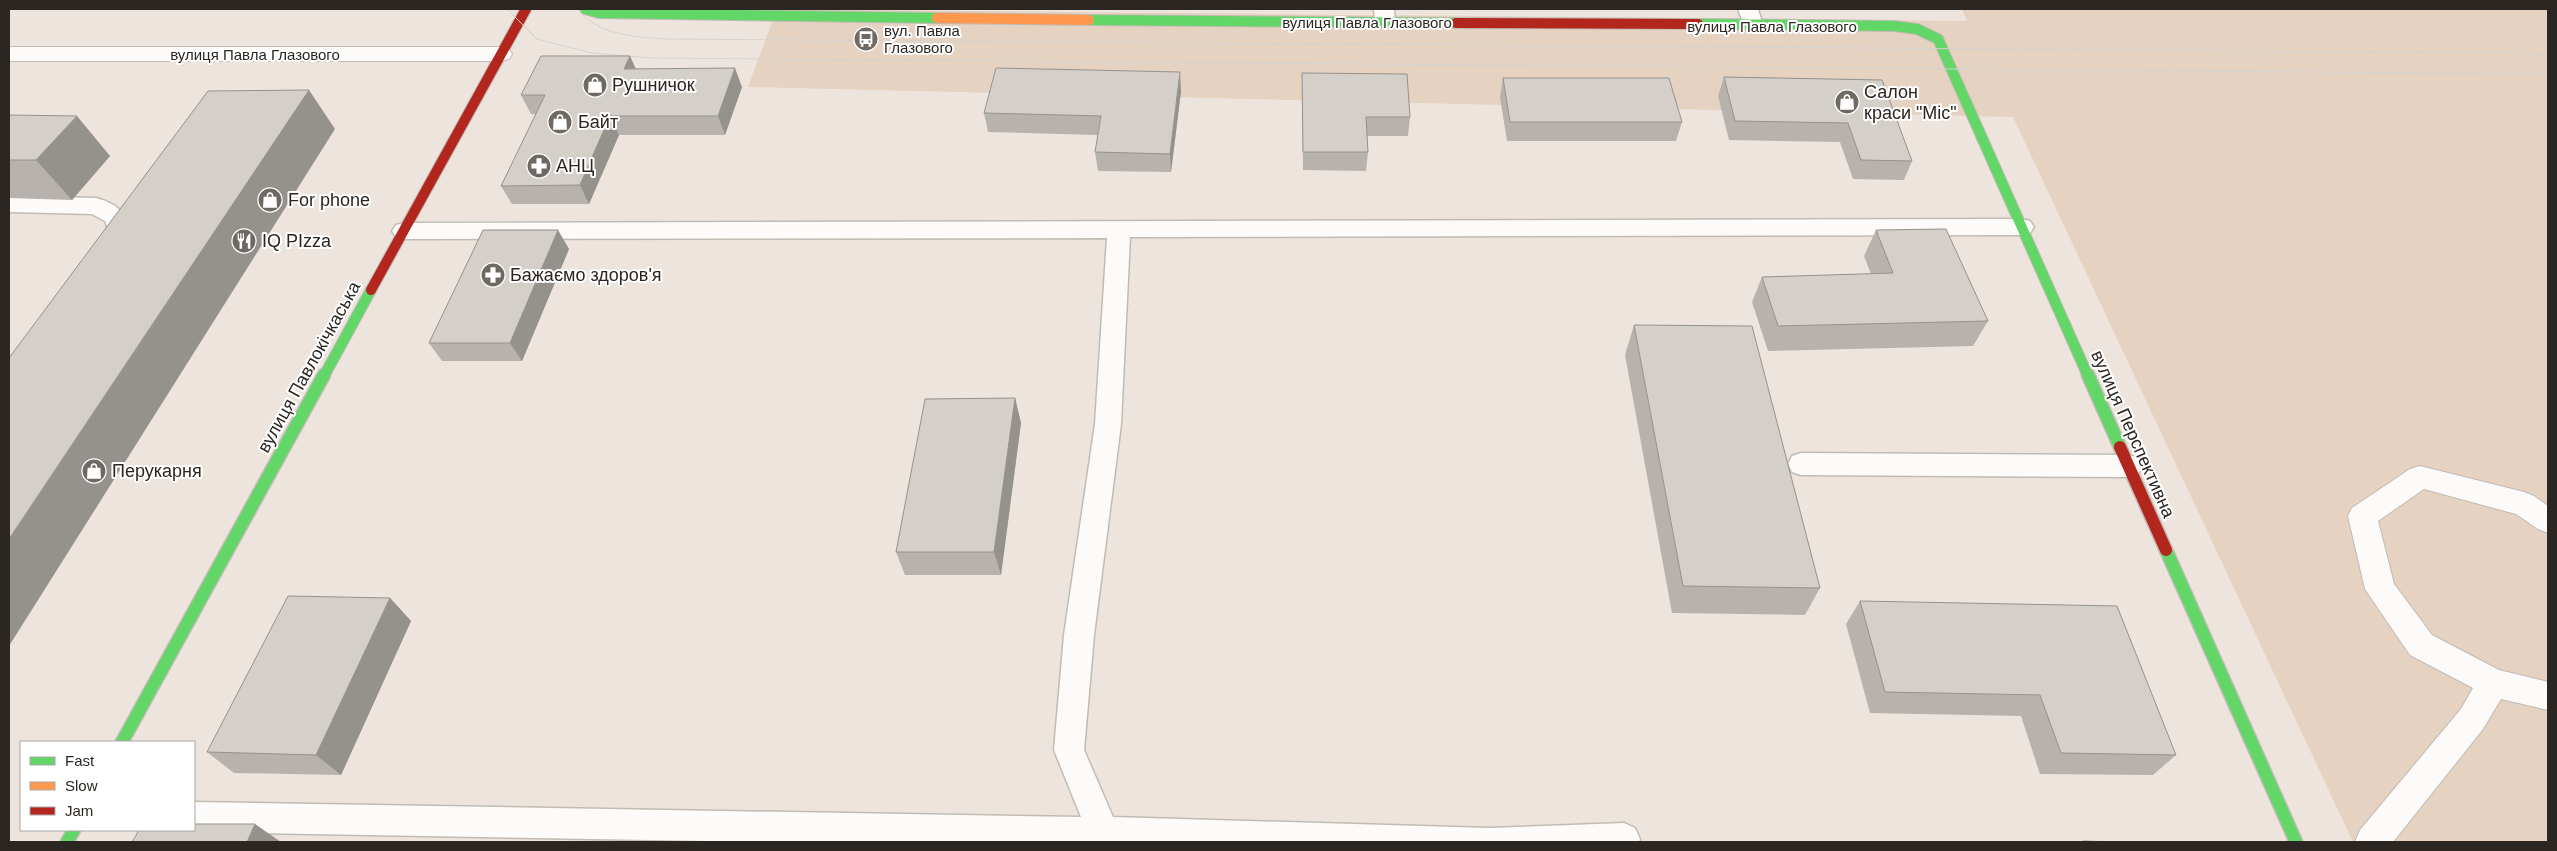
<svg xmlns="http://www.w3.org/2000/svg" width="2557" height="851" viewBox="0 0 2557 851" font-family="Arial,sans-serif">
	<rect width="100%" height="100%" fill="#ede5dd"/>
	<!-- green -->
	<path fill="#e5d2c1" d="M777,9l1190,12 -5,-12h586v833h-195l-340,-725 -1265,-30z"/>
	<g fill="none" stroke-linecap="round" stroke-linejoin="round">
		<defs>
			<path id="lane" d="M1374,9h20l1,13 -3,4 -7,2 -7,-2 -3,-4z
				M1738,9h20l5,17 -3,4 -7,2 -7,-2z
				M9,196l87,2c22,6 27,13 37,33l-11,25 -8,2 -8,-2 -4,-6 7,-19 -4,-10 -13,-7 -83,-2z
				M2022,219l8,2 4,6 -4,6 -8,2 -892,2 -9,187 -27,211 -10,115 29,67 376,11 135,-5 11,5 5,11 -1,3h-876l-569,-10 -6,-2h6v-28l887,15 -27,-67 10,-115 31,-211 12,-186 -703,1 -8,-2 -4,-6 4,-6 8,-2z
				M1801,453l328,2 9,3 4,8 -4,8 -9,3 -328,-2 -9,-3 -4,-8 4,-8z"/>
			<path id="street" d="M9,47h492l8,2 3,5 -3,5 -8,2h-492z
				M2420,466l104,26 10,4 14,10v27l-10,-4 -22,-15 -92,-25 -46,32 16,63 38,51 67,35 49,12v28l-47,-11 -18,30 -90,113h-38l5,-12 101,-121 12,-21 -63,-33 -45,-66 -17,-73 4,-8 58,-39z"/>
			<path id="fast-far1" d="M585,9l14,4 338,5
				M1089,20l367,3
				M1698,24l196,2 23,3 21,10 150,337
				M324,376l47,-86"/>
			<path id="fast" d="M2088,375l32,72
				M2166,550l130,292
				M122,742l202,-367
				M67,842l7,-12"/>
			<path id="slow" d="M937,18l152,2"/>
			<path id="jam-far1" d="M1456,23l242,1
				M371,290l155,-281"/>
			<path id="jam" d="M2120,447l46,103"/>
		</defs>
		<!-- lane casing -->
		<use href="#lane" stroke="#c1bbb4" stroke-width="3"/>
		<!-- street casing -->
		<use href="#street" stroke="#c1bbb4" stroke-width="2"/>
		<!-- fast-far1 casing -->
		<use href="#fast-far1" stroke="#c1bbb4" stroke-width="12"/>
		<!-- fast casing -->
		<use href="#fast" stroke="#c1bbb4" stroke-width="15"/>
		<!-- slow casing -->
		<use href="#slow" stroke="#c1bbb4" stroke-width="12"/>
		<!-- jam-far1 casing -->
		<use href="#jam-far1" stroke="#c1bbb4" stroke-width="12"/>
		<!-- jam casing -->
		<use href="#jam" stroke="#c1bbb4" stroke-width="15"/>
		<!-- lane -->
		<use href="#lane" fill="#fcfbfa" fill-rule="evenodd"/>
		<!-- street -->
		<use href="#street" fill="#fcfbfa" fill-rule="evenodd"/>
		<!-- fast-far1 -->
		<use href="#fast-far1" stroke="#63d668" stroke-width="10"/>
		<!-- fast -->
		<use href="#fast" stroke="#63d668" stroke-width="12"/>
		<!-- slow -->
		<use href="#slow" stroke="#ff974d" stroke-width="10"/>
		<!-- jam-far1 -->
		<use href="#jam-far1" stroke="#b3261e" stroke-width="10"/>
		<!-- jam -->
		<use href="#jam" stroke="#b3261e" stroke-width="12"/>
		<!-- tram -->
		<path stroke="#d4d2d0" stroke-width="1" d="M507,9l30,30 55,14 60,5 1896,16
			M578,9c20,27 59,28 90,30l1859,14 21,3"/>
	</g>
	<!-- wall -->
	<path fill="#b7b2ad" d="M630,56l6,13 106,18 -17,48h-106l-30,69h-77l-11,-18 35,-72h-5l-10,-19z
		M1302,73l108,44 -2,19h-41l1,16 -2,19 -63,-1z
		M1724,77l158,3 30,81 -8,19 -51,-1 -13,-37 -111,-2 -11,-44z
		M1503,78l179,44 -6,19h-169l-7,-44z
		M1181,91l-10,81 -73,-1 -3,-19 3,-17 -110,-3 -4,-19z
		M9,115l101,41 -38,44 -63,-2z
		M1876,230l112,91 -15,25 -205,5 -16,-49 10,-25 109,-3 -7,-18z
		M569,249l-47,112h-80l-13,-18z
		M1634,325l186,263 -15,27 -133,-2 -47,-258z
		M1015,398l6,25 -20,152h-96l-9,-23z
		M390,598l21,23 -70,154 -107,-2 -27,-21z
		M1860,601l316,154 -23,20 -113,-1 -19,-58 -151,-3 -24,-89z"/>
	<!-- shaded-wall -->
	<path fill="#95918d" d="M630,56l8,19 -14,-6z
		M735,68l7,19 -17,48 -7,-19z
		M1180,72l1,19 -10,81 -1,-18z
		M309,90l26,39 -326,517v-107z
		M77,116l33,40 -38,44 -36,-40z
		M610,116l9,19 -30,69 -9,-19z
		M558,230l11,19 -47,112 -12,-18z
		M1015,398l6,25 -20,152 -7,-23z
		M390,598l21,23 -70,154 -25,-20z
		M255,824l26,18h-34z"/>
	<!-- building -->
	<path fill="#d5cfc9" stroke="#95918d" d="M541,56h89l-6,13 111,-1 -17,48h-108l-30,69 -79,1 44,-91h-24z
		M996,68l184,4 -10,82 -75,-2 6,-36 -117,-3z
		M1302,73l105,1 3,43h-44l2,35h-65z
		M1724,77l158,3 30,81 -51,-1 -13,-37 -113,-2z
		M1503,78h166l13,44h-172z
		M309,90l-300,449v-181l199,-267z
		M9,115l68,1 -41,44h-27z
		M1946,229l42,92 -210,5 -16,-49 131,-4 -17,-43z
		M483,230h75l-48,113h-81z
		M1634,325l118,1 68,262 -137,-2z
		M1015,398l-21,154h-98l29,-153z
		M288,596l102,2 -74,157 -109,-3z
		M1860,601l257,5 59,149 -115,-2 -21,-58 -155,-3z
		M194,824h61l-8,18h-115l7,-12h55z
		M2083,841l35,1h-35z"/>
	<!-- icons -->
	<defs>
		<symbol id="bus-disc" viewBox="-11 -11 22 22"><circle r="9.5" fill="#6f6963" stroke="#fff"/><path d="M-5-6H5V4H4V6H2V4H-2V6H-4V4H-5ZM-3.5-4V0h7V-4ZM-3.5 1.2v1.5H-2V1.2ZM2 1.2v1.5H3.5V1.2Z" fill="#fff"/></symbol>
		<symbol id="shop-disc" viewBox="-11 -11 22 22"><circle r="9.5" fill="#6f6963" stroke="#fff"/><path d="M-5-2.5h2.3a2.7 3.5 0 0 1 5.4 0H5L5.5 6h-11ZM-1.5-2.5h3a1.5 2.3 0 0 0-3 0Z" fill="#fff"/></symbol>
		<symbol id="pharmacy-disc" viewBox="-11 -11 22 22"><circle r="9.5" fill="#6f6963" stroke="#fff"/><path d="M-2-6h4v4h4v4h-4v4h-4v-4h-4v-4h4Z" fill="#fff"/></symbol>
		<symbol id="restaurant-disc" viewBox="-11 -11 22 22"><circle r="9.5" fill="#6f6963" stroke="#fff"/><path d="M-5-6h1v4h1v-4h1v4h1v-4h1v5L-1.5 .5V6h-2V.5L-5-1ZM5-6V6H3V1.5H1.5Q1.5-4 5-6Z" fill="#fff"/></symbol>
	</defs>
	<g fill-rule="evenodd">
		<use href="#bus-disc" x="852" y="25" width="28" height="28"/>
		<use href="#shop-disc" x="581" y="71" width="28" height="28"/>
		<use href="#shop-disc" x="1833" y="88" width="28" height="28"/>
		<use href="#shop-disc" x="546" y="108" width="28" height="28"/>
		<use href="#pharmacy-disc" x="525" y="152" width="28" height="28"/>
		<use href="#shop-disc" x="256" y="186" width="28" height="28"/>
		<use href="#restaurant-disc" x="230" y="227" width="28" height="28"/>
		<use href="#pharmacy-disc" x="479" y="261" width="28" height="28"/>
		<use href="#shop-disc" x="80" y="457" width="28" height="28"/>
	</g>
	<g text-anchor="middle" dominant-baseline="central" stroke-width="4" stroke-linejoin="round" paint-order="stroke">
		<!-- far-street labels -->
		<g font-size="15" fill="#2b2621" stroke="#fff">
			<text x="1367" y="22">вулиця Павла Глазового</text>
			<text x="1772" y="26">вулиця Павла Глазового</text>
			<text x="255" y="54">вулиця Павла Глазового</text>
		</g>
		<!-- far-poi labels -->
		<g font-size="15" fill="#2b2621" stroke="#fff" text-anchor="start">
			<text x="884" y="30">вул. Павла<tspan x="884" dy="17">Глазового</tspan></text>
		</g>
		<!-- poi labels -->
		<g font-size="18" fill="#2b2621" stroke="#fff" text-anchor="start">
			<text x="612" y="85">Рушничок</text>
			<text x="1864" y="92">Салон<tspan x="1864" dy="21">краси "Міс"</tspan></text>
			<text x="578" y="122">Байт</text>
			<text x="556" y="166">АНЦ</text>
			<text x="288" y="200">For phone</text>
			<text x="262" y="241">IQ PIzza</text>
			<text x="510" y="275">Бажаємо здоров'я</text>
			<text x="112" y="471">Перукарня</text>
		</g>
		<!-- street labels -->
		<g font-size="18" fill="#2b2621" stroke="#fff">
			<text transform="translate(309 367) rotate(-61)">вулиця Павлокічкаська</text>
			<text transform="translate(2133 434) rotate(66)">вулиця Перспективна</text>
		</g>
	</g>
	<!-- border -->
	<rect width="2557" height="851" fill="none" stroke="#2b2621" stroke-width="20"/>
	<!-- legend -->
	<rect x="20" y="741" width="175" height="90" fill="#ffffff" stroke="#aaa8a6"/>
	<rect x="30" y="757" width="25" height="8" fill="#63d668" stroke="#aaa8a6"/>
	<text x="65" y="766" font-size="15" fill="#2b2621">Fast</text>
	<rect x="30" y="782" width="25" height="8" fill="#ff974d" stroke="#aaa8a6"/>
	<text x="65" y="791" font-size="15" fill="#2b2621">Slow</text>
	<rect x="30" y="807" width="25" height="8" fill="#b3261e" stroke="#aaa8a6"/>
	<text x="65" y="816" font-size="15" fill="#2b2621">Jam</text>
</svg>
